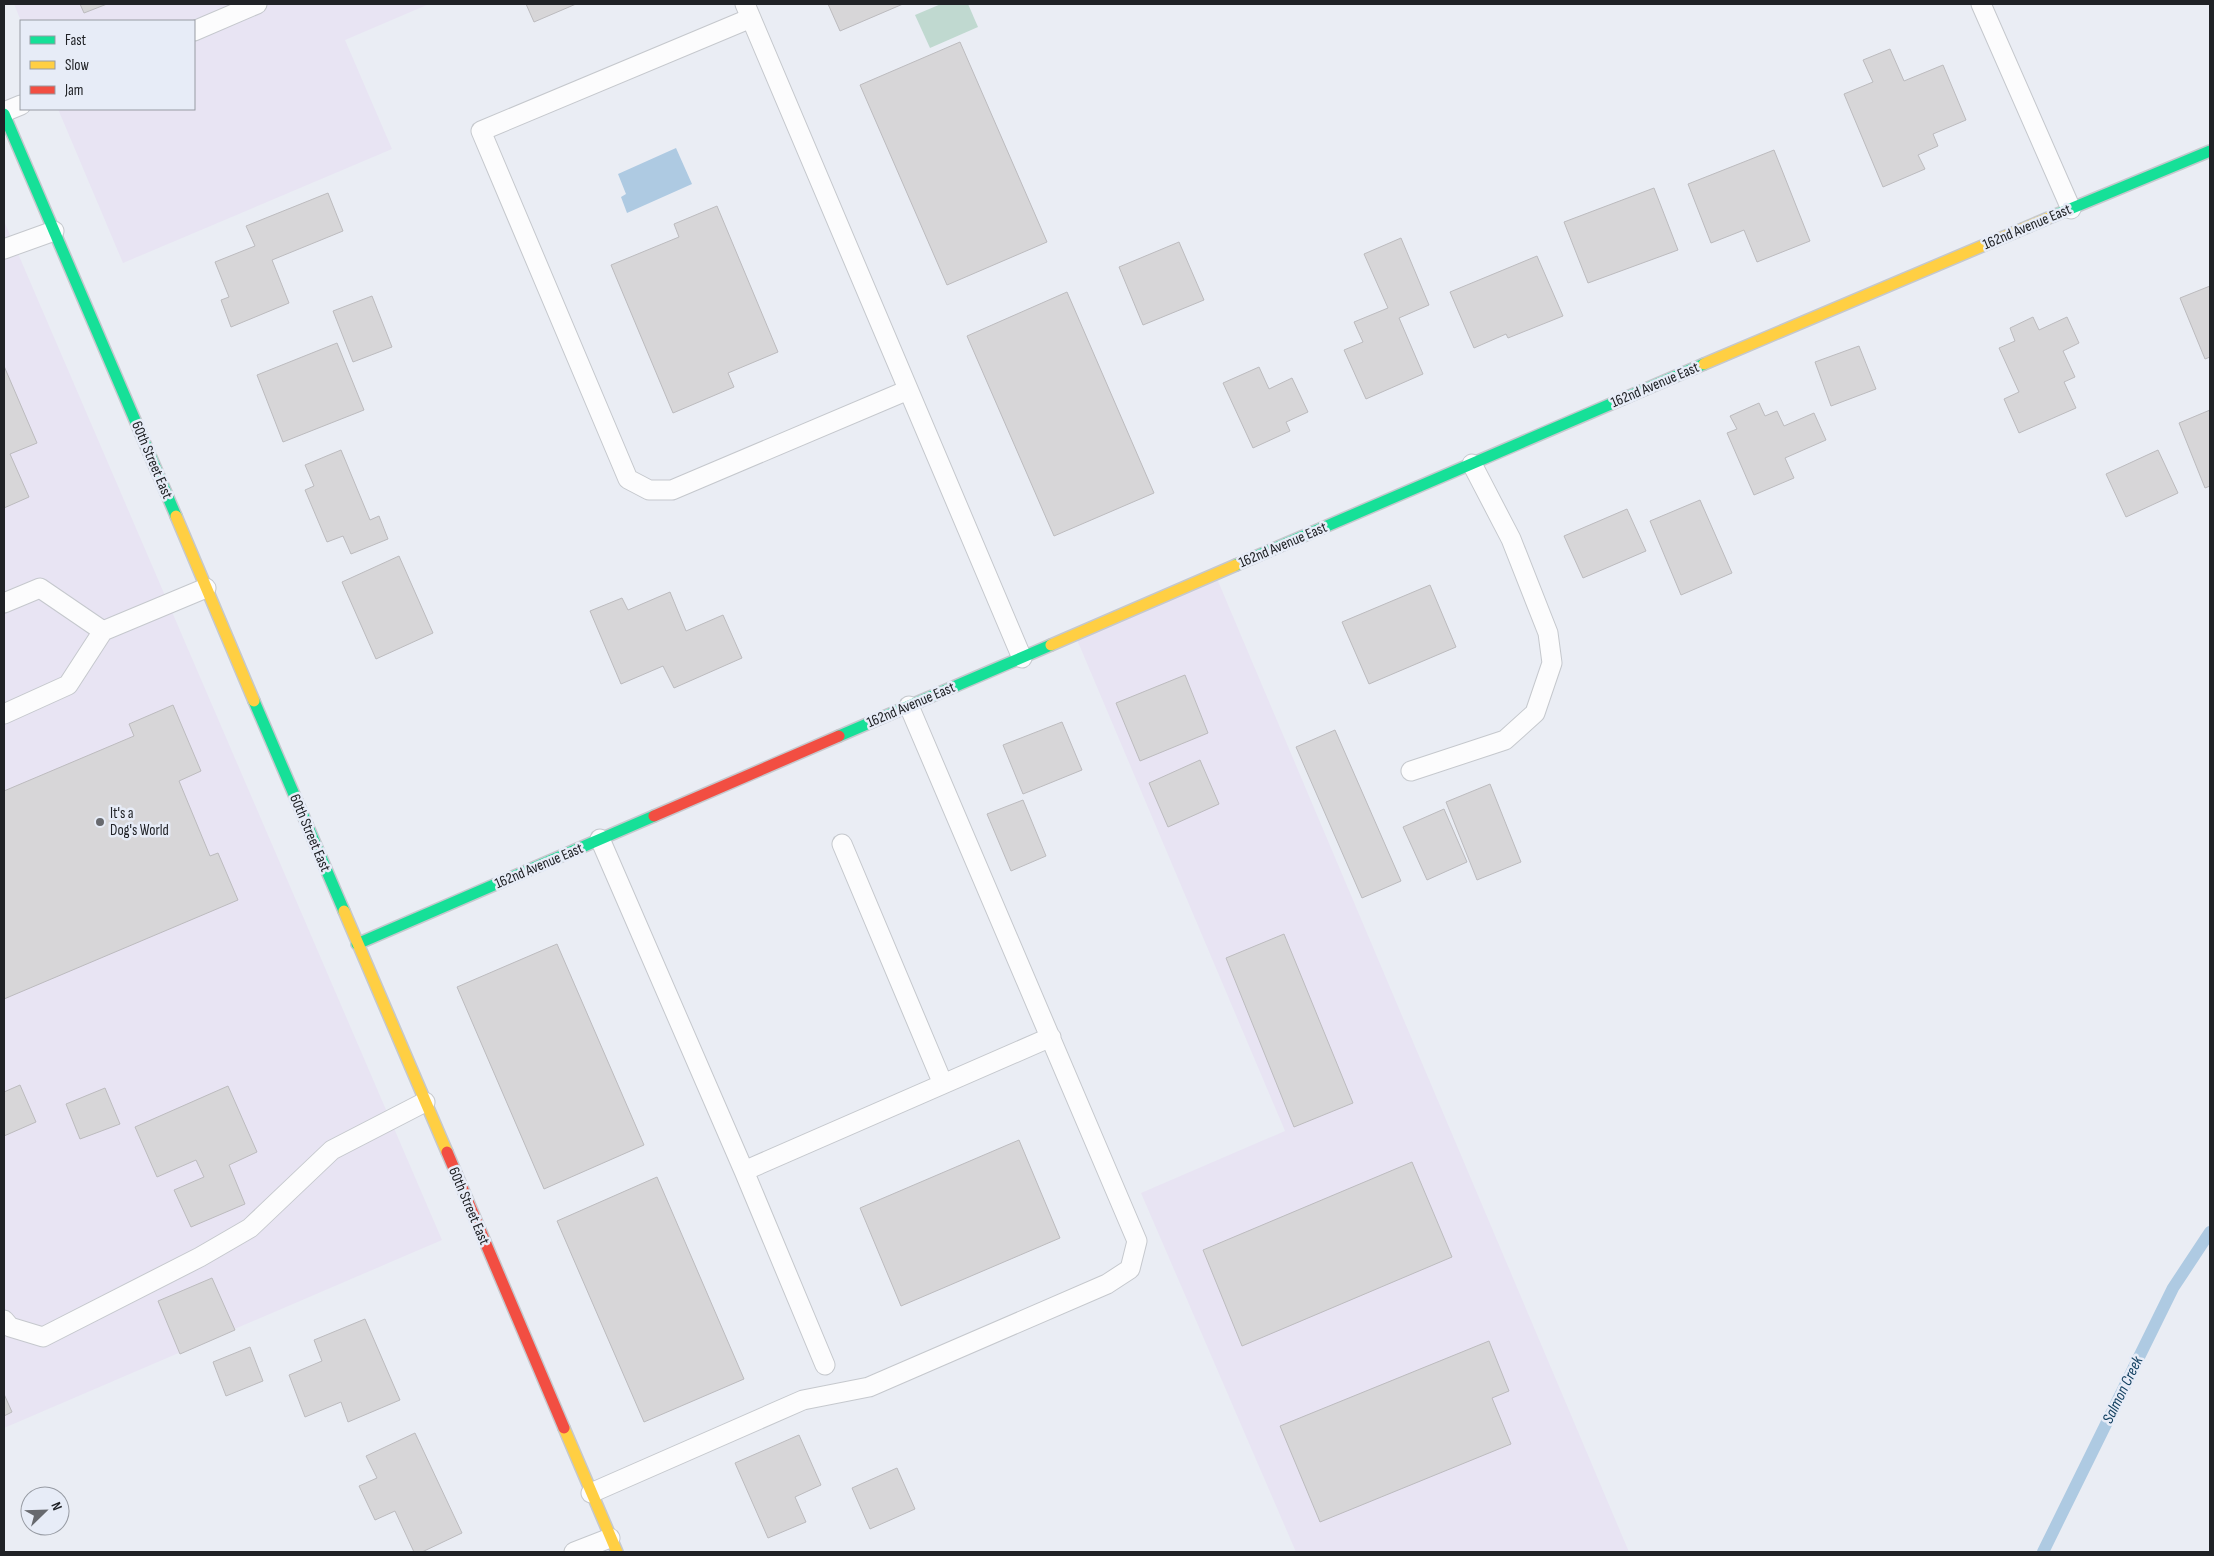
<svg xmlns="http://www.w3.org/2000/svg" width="2214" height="1556" viewBox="0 0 2214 1556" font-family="'Sofia Sans Condensed',sans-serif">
	<rect width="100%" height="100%" fill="#eaedf4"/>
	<!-- commercial -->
	<path fill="#e8e4f3" d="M14,4h415l-84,36 47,109 -269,114 -65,-154h136v-88h-173z
		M4,221l438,1019 -438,188z
		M1215,574l414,978h-333l-155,-359 144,-62 -210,-496z"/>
	<!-- green -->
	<path fill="#c0d9d0" d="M941,4h27l10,23 -48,21 -15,-33z"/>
	<!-- water -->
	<path fill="#aecae2" d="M676,148l16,36 -65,29 -6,-16 5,-3 -8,-20z"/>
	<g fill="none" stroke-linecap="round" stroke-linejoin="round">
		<!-- stream -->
		<path stroke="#aecae2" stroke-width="12" d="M2043,1552l130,-264 37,-56"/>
	</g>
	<!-- building -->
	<path fill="#d7d6d8" stroke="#bcbbbe" d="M80,4h27l-23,9z
		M526,4h50l-42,18z
		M828,4h75l-63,27z
		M960,42l87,200 -100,43 -87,-200z
		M1890,49l14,32 39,-16 23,55 -33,14 5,12 -20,9 7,14 -42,18 -39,-93 29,-12 -10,-22z
		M1774,150l36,91 -53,21 -13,-32 -33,13 -23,-59z
		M1654,188l24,62 -90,33 -24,-61z
		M328,193l15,38 -71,29 17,43 -58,24 -10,-27 8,-3 -14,-35 40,-16 -9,-20z
		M717,206l61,146 -50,21 6,14 -61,26 -62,-148 68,-28 -5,-13z
		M1401,238l28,67 -30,13 24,56 -57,25 -22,-49 19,-8 -9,-20 34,-14 -24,-54z
		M1179,242l25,58 -61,25 -24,-58z
		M1537,256l26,60 -55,22 -2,-4 -32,14 -24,-56z
		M2210,286v71l-5,2 -25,-61z
		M1067,292l87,201 -100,43 -87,-200z
		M372,296l20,51 -39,15 -20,-51z
		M2033,317l6,13 28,-13 12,26 -16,8 12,26 -11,5 12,26 -57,25 -15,-34 15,-7 -20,-44 16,-7 -5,-13z
		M337,343l27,67 -81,32 -26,-67z
		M1859,346l17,43 -45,17 -16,-44z
		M4,366l33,77 -27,11 19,43 -25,11z
		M1259,367l10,22 23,-11 16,34 -22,10 4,9 -37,17 -30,-65z
		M1759,403l6,13 12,-5 7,15 30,-13 12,27 -41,18 9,20 -40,17 -27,-62 10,-4 -7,-13z
		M2210,410v76l-5,2 -26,-65z
		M341,450l29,70 9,-4 9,23 -37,15 -8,-18 -16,6 -22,-52 9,-4 -9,-21z
		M2158,450l20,43 -52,24 -20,-43z
		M1700,500l32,73 -51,22 -31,-74z
		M1627,509l19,42 -63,27 -19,-42z
		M399,556l34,77 -57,26 -34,-77z
		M1430,585l26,62 -87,37 -27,-62z
		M670,592l16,39 37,-16 19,43 -68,30 -11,-22 -42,18 -31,-73 32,-13 6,12z
		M1185,675l23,58 -68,28 -24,-58z
		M173,705l28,66 -22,10 31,75 8,-3 20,47 -234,99v-208l130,-55 -5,-12z
		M1062,722l20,48 -59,24 -20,-49z
		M1335,730l66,151 -39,17 -66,-151z
		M1200,760l19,44 -51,23 -19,-44z
		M1490,784l31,78 -44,18 -31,-78z
		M1023,800l23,56 -35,15 -24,-57z
		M1444,809l23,53 -40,18 -24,-53z
		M1284,934l69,169 -59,24 -68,-169z
		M557,944l87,201 -100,44 -87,-202z
		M20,1085l16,37 -32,14v-44z
		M228,1086l29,66 -28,13 16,39 -54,23 -17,-37 30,-13 -8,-17 -39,17 -22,-50z
		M105,1088l15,36 -40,15 -14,-35z
		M1019,1140l41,98 -159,68 -41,-98z
		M1412,1162l40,95 -210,89 -39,-96z
		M657,1177l87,202 -100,43 -87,-201z
		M212,1278l23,52 -55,24 -22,-53z
		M365,1319l35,81 -52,22 -7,-20 -36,15 -16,-42 33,-14 -8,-21z
		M1489,1341l20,50 -17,7 19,46 -191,78 -40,-96z
		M250,1347l13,34 -37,15 -13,-34z
		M4,1394l8,18 -8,4z
		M415,1433l47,100 -40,19h-8l-19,-41 -20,9 -16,-34 18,-8 -11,-22z
		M799,1435l22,50 -26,12 11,25 -38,16 -33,-75z
		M897,1468l18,41 -45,20 -18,-41z"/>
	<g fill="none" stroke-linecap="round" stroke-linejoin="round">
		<defs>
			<path id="lane" d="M745,4l277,654
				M1981,4l90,205
				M751,18l-270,113 147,348 21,11h23l236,-100
				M194,31l63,-27
				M4,112l17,-7
				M4,249l50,-18
				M4,603l36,-15 63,43
				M4,714l64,-29 35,-54 103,-43
				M1411,771l94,-31 30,-27 17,-50 -4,-30 -37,-94 -39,-75
				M600,839l144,332 81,194
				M842,844l101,240
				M744,1171l307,-134
				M4,1320l6,7 33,10 157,-80 50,-29 82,-78 93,-48
				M591,1493l212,-93 66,-13 238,-103 23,-15 7,-28 -228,-535
				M574,1552l36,-14"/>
			<path id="fast" d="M4,114l172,402
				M2053,216l157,-65
				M1236,565l468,-201
				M254,701l90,210
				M839,736l212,-91
				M357,944l297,-128"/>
			<path id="slow" d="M1704,364l349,-148
				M176,516l78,185
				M1051,645l185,-80
				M344,911l103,241
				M564,1428l53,124"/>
			<path id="jam" d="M654,816l185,-80
				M447,1152l117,276"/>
		</defs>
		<!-- lane casing -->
		<use href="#lane" stroke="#c5c8cd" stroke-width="21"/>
		<!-- fast casing -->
		<use href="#fast" stroke="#c5c8cd" stroke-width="14"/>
		<!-- slow casing -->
		<use href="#slow" stroke="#c5c8cd" stroke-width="14"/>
		<!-- jam casing -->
		<use href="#jam" stroke="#c5c8cd" stroke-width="14"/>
		<!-- lane -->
		<use href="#lane" stroke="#fcfcfd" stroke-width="19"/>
		<!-- fast -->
		<use href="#fast" stroke="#16e098" stroke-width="11"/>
		<!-- slow -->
		<use href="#slow" stroke="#ffcf43" stroke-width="11"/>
		<!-- jam -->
		<use href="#jam" stroke="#f24e42" stroke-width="11"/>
	</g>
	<!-- markers -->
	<circle fill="#67696e" stroke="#e7ecf7" stroke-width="2" cx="100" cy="822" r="5"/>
	<g text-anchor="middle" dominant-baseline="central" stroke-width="5" stroke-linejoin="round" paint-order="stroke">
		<!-- street labels -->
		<g font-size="15" fill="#202226" stroke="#e7ecf7">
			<text transform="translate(2027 227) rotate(-23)">162nd Avenue East</text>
			<text transform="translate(1655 385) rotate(-23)">162nd Avenue East</text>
			<text transform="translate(152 460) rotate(67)">60th Street East</text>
			<text transform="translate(1283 545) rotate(-23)">162nd Avenue East</text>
			<text transform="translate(911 705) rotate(-23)">162nd Avenue East</text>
			<text transform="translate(310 833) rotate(67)">60th Street East</text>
			<text transform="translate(539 866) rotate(-23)">162nd Avenue East</text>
			<text transform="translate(469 1206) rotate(67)">60th Street East</text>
		</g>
		<!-- poi labels -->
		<g font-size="15" fill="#202226" stroke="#e7ecf7" text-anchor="start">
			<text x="110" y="813">It's a<tspan x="110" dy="17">Dog's World</tspan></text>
		</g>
		<!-- water labels -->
		<g font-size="16" font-style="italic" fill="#144161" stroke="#e7ecf7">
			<text transform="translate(2123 1390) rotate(-64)">Salmon Creek</text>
		</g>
	</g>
	<!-- border -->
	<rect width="2214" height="1556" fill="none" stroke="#202226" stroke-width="10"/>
	<!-- legend -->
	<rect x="20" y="20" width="175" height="90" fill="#e7ecf7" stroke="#979ba3"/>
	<rect x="30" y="36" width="25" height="8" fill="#16e098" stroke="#979ba3"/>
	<text x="65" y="45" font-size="15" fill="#202226">Fast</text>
	<rect x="30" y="61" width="25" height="8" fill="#ffcf43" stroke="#979ba3"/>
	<text x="65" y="70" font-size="15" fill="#202226">Slow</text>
	<rect x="30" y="86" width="25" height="8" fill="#f24e42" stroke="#979ba3"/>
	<text x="65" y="95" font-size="15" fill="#202226">Jam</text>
	<!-- north arrow -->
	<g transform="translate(45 1511) rotate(67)"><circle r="24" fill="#e7ecf7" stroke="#979ba3"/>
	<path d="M0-4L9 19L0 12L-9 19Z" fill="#67696e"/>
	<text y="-8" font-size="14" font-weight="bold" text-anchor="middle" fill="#202226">N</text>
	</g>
</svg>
